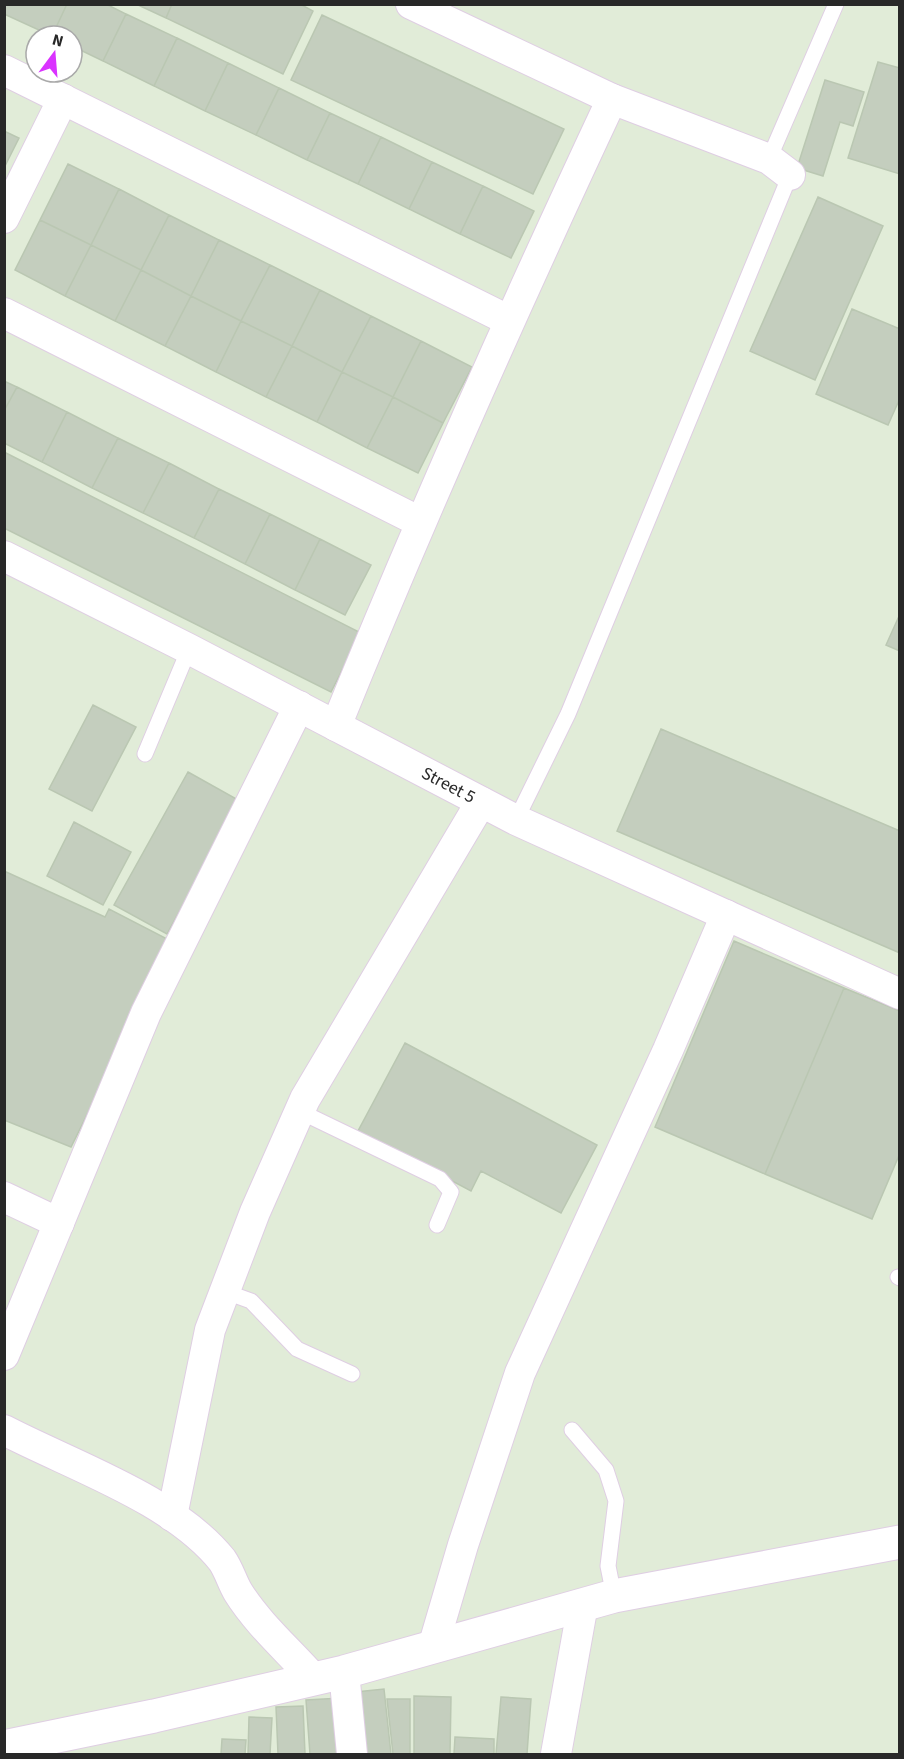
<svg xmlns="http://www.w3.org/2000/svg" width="904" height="1759" viewBox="0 0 904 1759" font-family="'Source Sans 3',sans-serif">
	<rect width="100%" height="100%" fill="#e1ecd8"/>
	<!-- building -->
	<path fill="#c4cebe" stroke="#bac7b2" stroke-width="1.5" d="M4,4h63l-15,32 -48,-22z
		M67,4h39l20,10 -23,47 -31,-15v-10h-20z
		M136,4h36l-6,14z
		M172,4h128l13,7 -30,63 -117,-56z
		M126,14l51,24 -23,48 -51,-25z
		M322,15l242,114 -31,65 -242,-114z
		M177,38l51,25 -23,48 -51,-25z
		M878,62l22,6v106l-52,-16z
		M228,63l51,25 -23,47 -51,-24z
		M825,80l39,12 -11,34 -13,-4 -17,54 -26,-8z
		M279,88l51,25 -23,47 -51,-25z
		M330,113l51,24 -23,47 -51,-24z
		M4,131l15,7 -15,30z
		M381,137l51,25 -23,47 -51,-25z
		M432,162l51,24 -23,48 -51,-25z
		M68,164l51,25 -28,56 -51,-25z
		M483,186l51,25 -23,47 -51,-24z
		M119,189l50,26 -28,55 -50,-25z
		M818,197l65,29 -68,154 -65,-29z
		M169,215l50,25 -28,56 -50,-26z
		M40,220l51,25 -26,51 -50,-26z
		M219,240l51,25 -29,56 -50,-25z
		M91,245l50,25 -26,51 -50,-25z
		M270,265l50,25 -28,56 -51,-25z
		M141,270l50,26 -26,50 -50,-25z
		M320,290l51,26 -29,56 -50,-26z
		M191,296l50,25 -25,51 -51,-26z
		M852,309l48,20v69l-12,27 -72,-31z
		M371,316l50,25 -28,56 -51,-25z
		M241,321l51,25 -26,51 -50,-25z
		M421,341l51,26 -29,56 -50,-26z
		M292,346l50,26 -25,50 -51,-25z
		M342,372l51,25 -26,51 -50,-26z
		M4,381l13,6 -13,24z
		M17,387l50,25 -25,50 -38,-19v-32z
		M393,397l50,26 -25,50 -51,-25z
		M67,412l51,26 -26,50 -50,-26z
		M118,438l51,25 -26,50 -51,-25z
		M4,452l357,181 -30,59 -327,-164z
		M169,463l50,26 -25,49 -51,-25z
		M219,489l51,25 -25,50 -51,-26z
		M270,514l50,25 -25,51 -50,-26z
		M320,539l51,26 -26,50 -50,-25z
		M900,614v37l-14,-6z
		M93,705l43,22 -44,84 -43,-22z
		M661,729l239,102v122l-283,-122z
		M188,772l52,29 -73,133 -53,-29z
		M74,822l57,30 -28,53 -56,-29z
		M4,871l101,46 4,-8 64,33 -102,205 -67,-27z
		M734,941l110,47 -79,186 -110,-47z
		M844,988l56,23v142l-28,66 -107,-45z
		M405,1043l192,102 -36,68 -80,-42 -10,20 -113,-60z
		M384,1689l7,65h-28l-7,-62z
		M414,1696l37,1 -1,57h-36z
		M501,1697l30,2 -4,55h-31z
		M341,1698l4,56h-35l-4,-54z
		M387,1699h23v55h-17z
		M303,1706l2,48h-27l-2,-47z
		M249,1717l23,1 -2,36h-22z
		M455,1737l39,2v15h-40z
		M222,1739l24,1 -1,14h-24z"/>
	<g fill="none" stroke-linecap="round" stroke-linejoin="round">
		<defs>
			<path id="lane" d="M769,159l67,-155
				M145,754l44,-105
				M516,820l52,-106 222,-539
				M299,1111l141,68 11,13 -14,33
				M898,1277l2,1
				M226,1292l25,9 46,48 55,25
				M572,1430l34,40 10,31 -8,65 6,30"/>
			<g id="street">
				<path d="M411,4l201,95 157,60 21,16"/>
				<path d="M4,70l504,250"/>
				<path d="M4,218l59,-119"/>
				<path d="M4,313l416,209"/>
				<path id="s1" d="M4,556l185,93 327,171 384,174"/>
				<path d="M336,726c86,-212 179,-420 276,-627"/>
				<path d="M4,1197l55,26"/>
				<path d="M4,1355l142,-342 153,-307"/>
				<path d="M4,1430c69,36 169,69 218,130 7,10 10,22 16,32 20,32 50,58 75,86"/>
				<path d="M172,1516l38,-186 45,-118 50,-113 176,-297"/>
				<path d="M433,1647l30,-102 57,-172 148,-323 58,-135"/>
				<path d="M344,1672l8,82"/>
				<path d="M556,1754l27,-150"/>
			</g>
			<path id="secondary" d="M4,1747l150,-31 190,-44 270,-76 286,-54"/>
		</defs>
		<!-- lane casing -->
		<use href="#lane" stroke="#dfcee3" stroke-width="17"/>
		<!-- street casing -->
		<use href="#street" stroke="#dfcee3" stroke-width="32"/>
		<!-- secondary casing -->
		<use href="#secondary" stroke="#dfcee3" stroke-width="35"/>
		<!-- lane -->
		<use href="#lane" stroke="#fff" stroke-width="15"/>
		<!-- street -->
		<use href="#street" stroke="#fff" stroke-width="30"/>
		<!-- secondary -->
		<use href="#secondary" stroke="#fff" stroke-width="33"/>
	</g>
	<g text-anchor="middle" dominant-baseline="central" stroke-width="4.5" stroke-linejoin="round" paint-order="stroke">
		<!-- street labels -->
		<g font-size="18" fill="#282828" stroke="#fff">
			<text stroke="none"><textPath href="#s1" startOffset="500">Street 5</textPath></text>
		</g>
	</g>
	<!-- border -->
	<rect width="904" height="1759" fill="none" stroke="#282828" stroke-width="12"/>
	<!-- north arrow -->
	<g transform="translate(54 54) rotate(16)"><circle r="28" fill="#ffffff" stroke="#a9a9a9" stroke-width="1.5"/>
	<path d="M0-4.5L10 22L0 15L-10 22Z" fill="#da33ff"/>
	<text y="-9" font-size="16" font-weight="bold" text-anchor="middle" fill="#282828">N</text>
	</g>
</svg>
